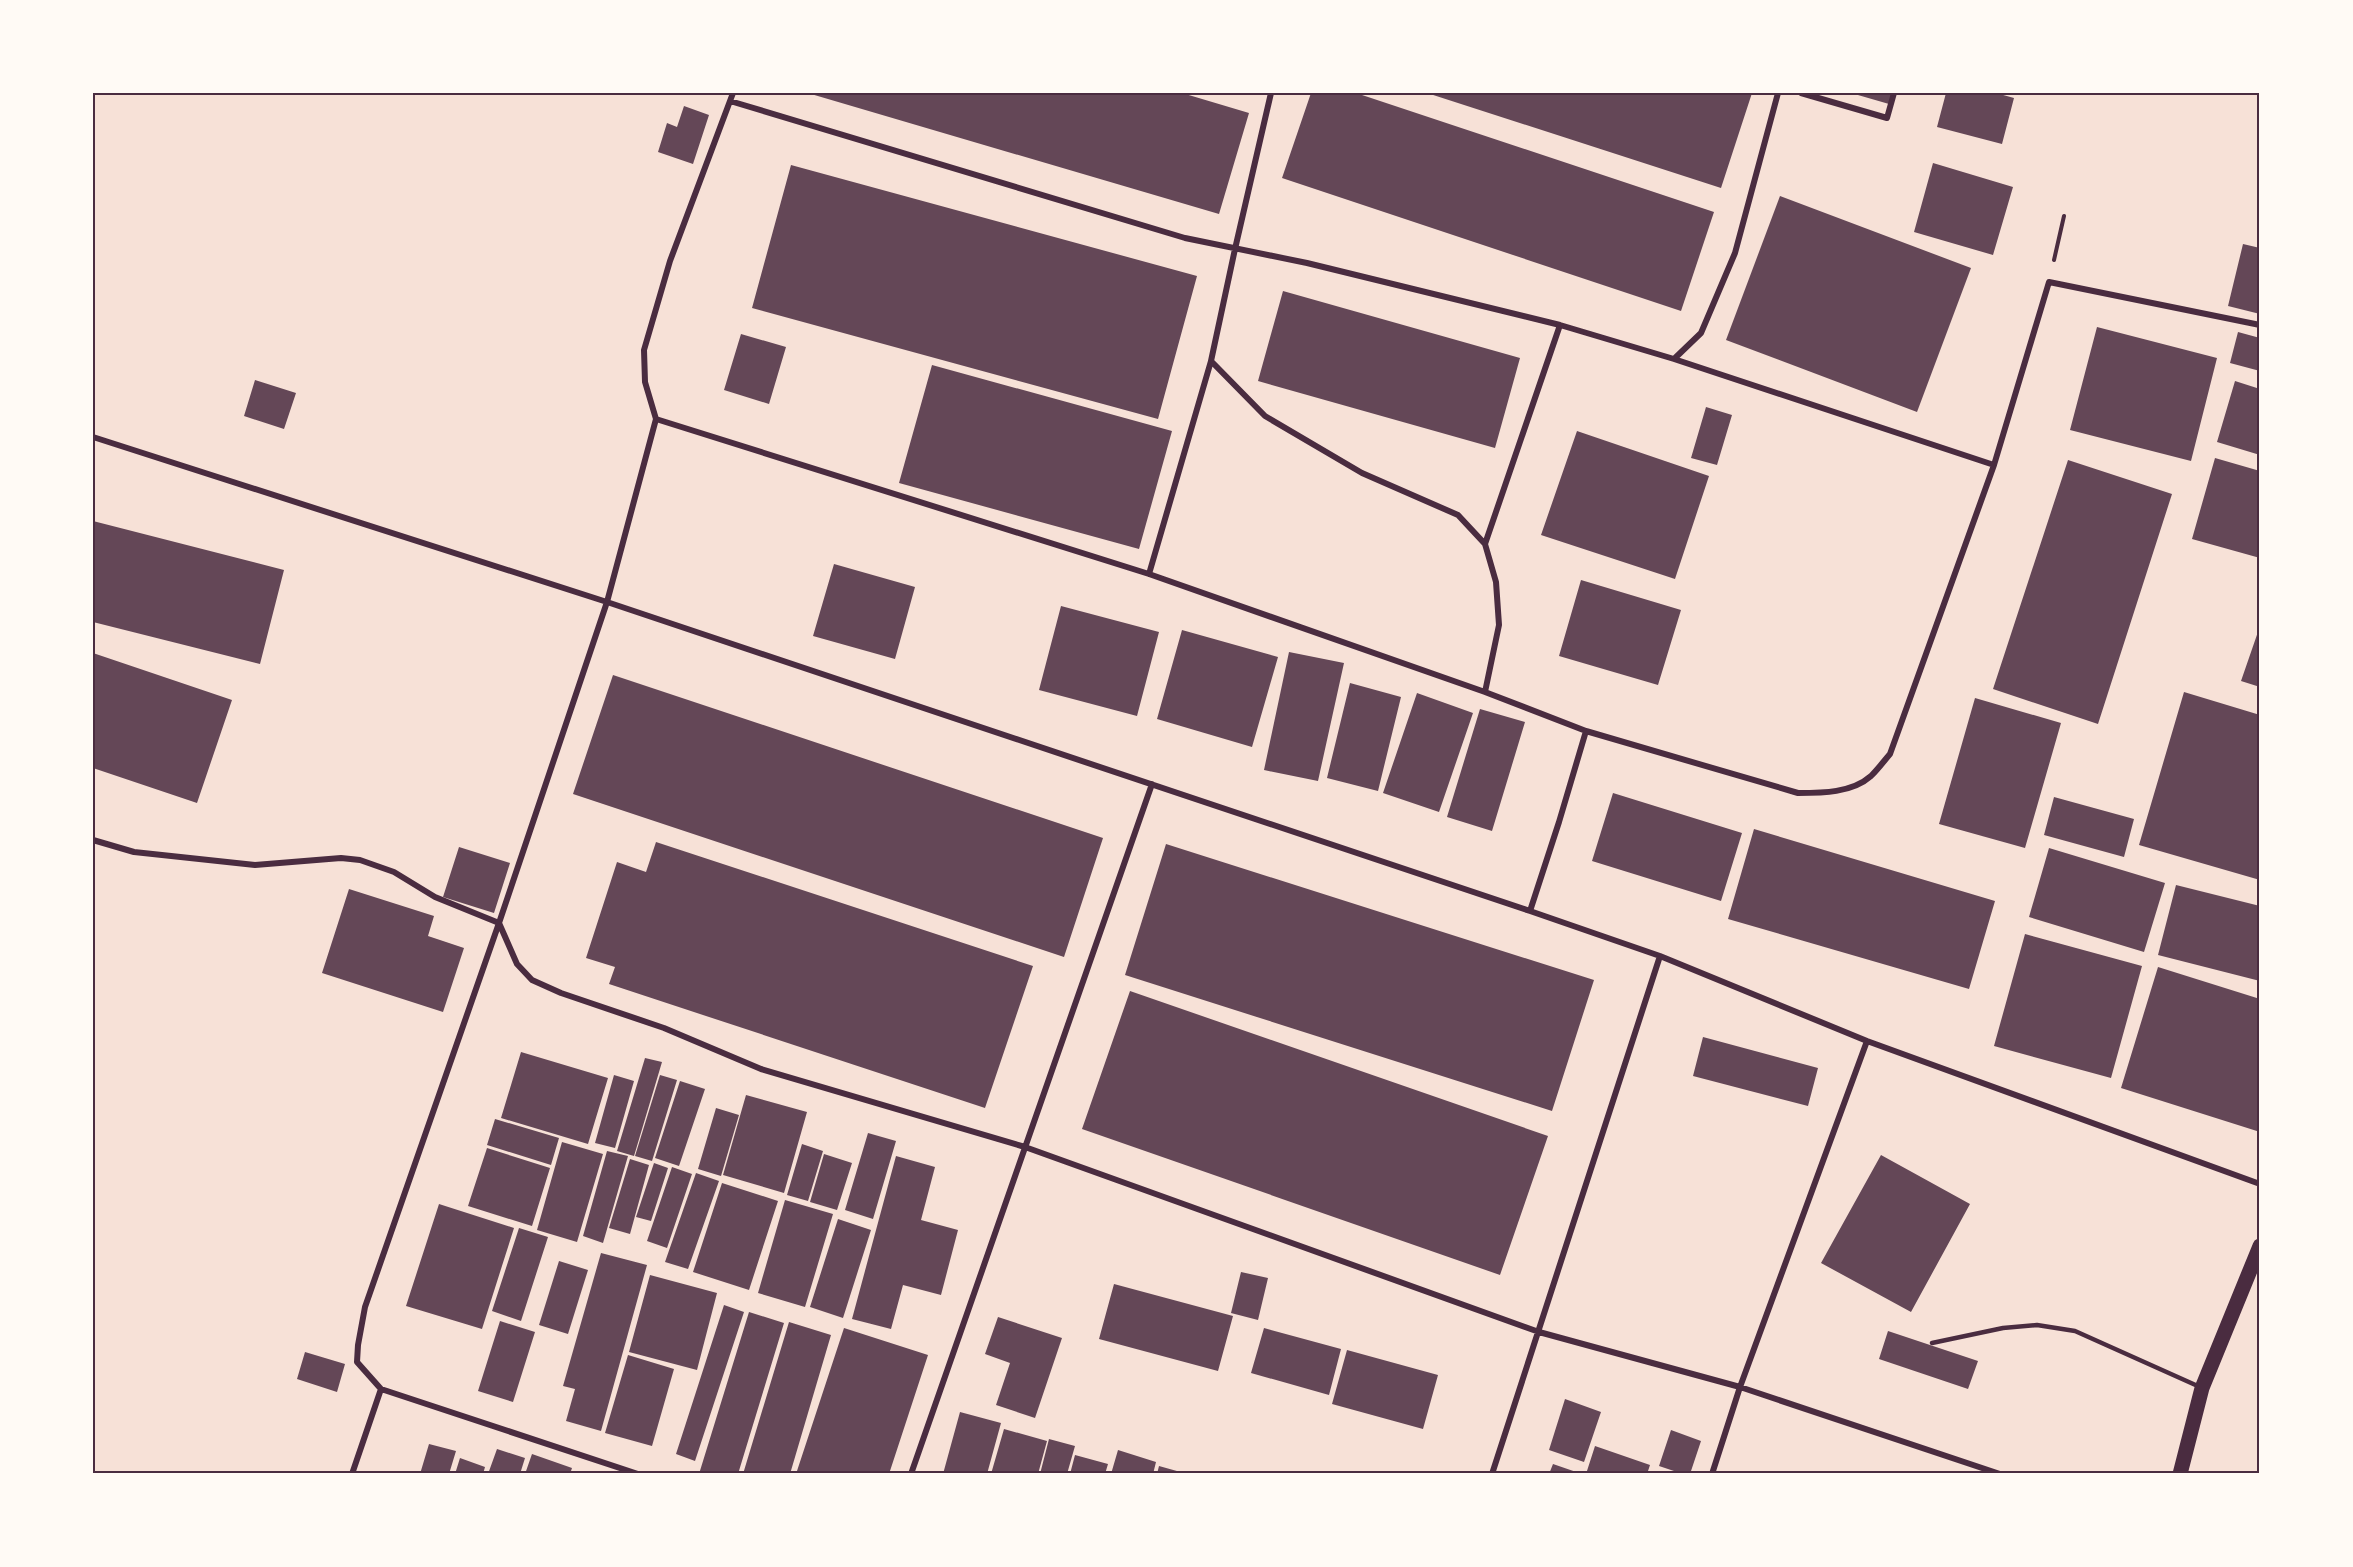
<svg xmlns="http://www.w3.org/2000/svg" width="2353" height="1567" viewBox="0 0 2353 1567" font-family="'PT Sans Narrow',sans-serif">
	<rect width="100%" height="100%" fill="#f7e1d7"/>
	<!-- building -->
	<path fill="#644757" d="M1182,93l67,20 -30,101 -408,-120z
		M1311,93h45l358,119 -33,99 -399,-133z
		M1427,93h325l-31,95z
		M1851,93h41l-3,11z
		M1946,93h50l18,5 -12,46 -65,-17z
		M684,106l25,9 -16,49 -35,-12 9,-29 10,4z
		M1933,163l80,24 -20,68 -79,-23z
		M791,165l406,111 -39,143 -406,-111z
		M1780,196l191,72 -54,144 -191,-72z
		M2243,244l17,4v66l-32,-8z
		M1283,291l237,67 -25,90 -237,-67z
		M2097,327l120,31 -26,103 -121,-31z
		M2238,332l22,6v33l-30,-8z
		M741,334l45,13 -17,57 -45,-14z
		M932,365l240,66 -33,118 -240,-66z
		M255,380l41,13 -12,36 -40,-13z
		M2235,381l25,8v66l-43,-13z
		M1706,407l26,8 -15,50 -26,-7z
		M1577,431l132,45 -34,103 -134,-44z
		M2215,458l45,13v87l-68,-19z
		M2068,460l104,34 -74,230 -105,-35z
		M93,521l191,49 -24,94 -167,-42z
		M834,564l81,23 -20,72 -82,-23z
		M1581,580l100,30 -23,75 -99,-29z
		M1061,606l98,26 -22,84 -98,-26z
		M2260,626v61l-19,-6z
		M1182,630l96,27 -26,90 -95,-28z
		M1289,652l55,11 -26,118 -54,-11z
		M93,653l139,47 -35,103 -104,-35z
		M613,675l490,163 -39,119 -491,-163z
		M1350,683l51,14 -23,94 -51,-13z
		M2184,692l76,23v165l-121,-35z
		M1417,693l56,20 -34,99 -56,-19z
		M1975,698l86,25 -36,125 -86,-24z
		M1480,709l45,13 -33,109 -45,-14z
		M1613,793l129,40 -21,68 -129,-40z
		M2054,797l80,22 -10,38 -80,-22z
		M1754,829l241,72 -26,88 -241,-70z
		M656,842l377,124 -48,142 -376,-124 6,-17 -29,-9 31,-96 29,10z
		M1166,844l428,136 -42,131 -427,-136z
		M459,847l51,16 -16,50 -51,-16z
		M2049,848l116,35 -21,69 -115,-35z
		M2176,885l84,21v75l-102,-26z
		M349,889l85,27 -6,20 36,12 -21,64 -121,-39z
		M2025,934l117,32 -31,112 -117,-32z
		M2158,967l102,32v133l-139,-44z
		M1130,991l418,145 -48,139 -418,-146z
		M1703,1037l115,31 -10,38 -115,-30z
		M521,1052l87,26 -20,66 -87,-26z
		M645,1058l17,4 -28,94 -17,-5z
		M614,1075l20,6 -19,67 -20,-5z
		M660,1075l17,5 -25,81 -17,-5z
		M680,1081l25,8 -26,77 -24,-8z
		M746,1095l61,17 -23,81 -61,-18z
		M716,1108l23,7 -18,61 -23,-7z
		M495,1119l64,19 -8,27 -64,-20z
		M868,1133l28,8 -23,78 -28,-9z
		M562,1142l41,12 -26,88 -40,-12z
		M802,1144l21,7 -15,50 -21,-6z
		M487,1148l63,20 -18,58 -64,-20z
		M607,1151l21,5 -25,87 -20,-7z
		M824,1154l28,9 -15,47 -27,-8z
		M1881,1155l89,49 -59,108 -90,-49z
		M896,1156l39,11 -14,53 37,10 -17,65 -38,-10 -12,44 -39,-10z
		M630,1159l19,6 -19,69 -21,-6z
		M654,1163l14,5 -17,53 -15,-4z
		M672,1167l20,7 -25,74 -20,-7z
		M696,1173l23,8 -31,88 -23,-7z
		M722,1183l56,18 -29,89 -56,-18z
		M785,1200l48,14 -28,93 -47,-14z
		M439,1204l75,24 -32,101 -76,-23z
		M838,1219l33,11 -28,88 -33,-11z
		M519,1228l29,9 -27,84 -29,-10z
		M601,1253l46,12 -46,166 -35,-10 9,-32 -12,-3z
		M559,1261l29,9 -20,64 -29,-9z
		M1241,1272l27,6 -10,42 -27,-7z
		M650,1275l67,18 -20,77 -68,-18z
		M1114,1284l119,32 -15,55 -119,-32z
		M724,1305l20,7 -49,149 -19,-7z
		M749,1312l35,11 -46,151h-39z
		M998,1317l64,21 -27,80 -39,-13 14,-42 -25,-9z
		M500,1321l35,11 -22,70 -35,-11z
		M789,1322l42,13 -41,139h-47z
		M844,1328l84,27 -39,119h-93z
		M1264,1328l77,21 -12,46 -78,-22z
		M1888,1331l90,30 -10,28 -89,-30z
		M1347,1350l91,25 -15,54 -91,-25z
		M305,1352l40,12 -8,28 -40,-13z
		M628,1355l46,14 -22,77 -47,-13z
		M1565,1399l36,13 -17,50 -35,-12z
		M960,1412l41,11 -14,51h-44z
		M1004,1429l43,12 -9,33h-47z
		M1671,1430l30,11 -11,33h-7l-24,-8z
		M1049,1439l26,7 -8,28h-27z
		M429,1444l27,7 -7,23h-29z
		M1595,1446l55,19 -3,9h-61z
		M497,1449l28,9 -5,16h-32z
		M1118,1450l38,12 -3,12h-42z
		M532,1454l40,14 -2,6h-45z
		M1075,1455l33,9 -3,10h-35z
		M460,1458l25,9 -2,7h-28z
		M1553,1464l29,10h-33z
		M1159,1466l25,7v1h-27z"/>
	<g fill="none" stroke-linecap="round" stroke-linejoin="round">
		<!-- path -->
		<path stroke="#4a2c40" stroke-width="4" d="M2054,260l10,-44"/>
		<!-- service -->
		<path stroke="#4a2c40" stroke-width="4.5" d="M1932,1343l71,-15 34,-3 38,6 125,56"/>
		<!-- minor -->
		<path stroke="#4a2c40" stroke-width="6" d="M1271,93l-36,156 -24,112 54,55 97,57 96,42 27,29 11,38 3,43 -14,67
			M1801,93l86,25 7,-25
			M730,101l455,137 122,25 253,62 114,34 27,-26 34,-80 43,-160
			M1674,359l320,106
			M656,419l493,155 336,118 101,39 212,62c24,0 54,0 73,-17 7,-7 13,-15 19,-22l104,-289 55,-183 211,43
			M93,437l514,165 923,309 130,45 207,85 393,143
			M1485,544l75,-219
			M1149,574l62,-213
			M93,840l41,12 121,13 86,-7 19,2 34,12 41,25 64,26 18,41 15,16 29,13 103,35 97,41 264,78 514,185 201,55 260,87
			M1530,911l29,-89 27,-91
			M352,1474l29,-85
			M638,1474l-257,-85 -24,-27 1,-17 7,-38 134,-384 108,-321 49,-183 -11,-37 -1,-32 26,-89 63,-168
			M911,1474l241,-690
			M1492,1474l168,-518
			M1712,1474l28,-87 127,-346"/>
		<!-- primary -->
		<path stroke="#4a2c40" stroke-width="15" d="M2180,1474l22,-86 58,-142"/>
	</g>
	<!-- border -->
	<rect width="2353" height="1567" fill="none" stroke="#fffaf5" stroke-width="189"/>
	<rect x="94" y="94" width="2164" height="1378" fill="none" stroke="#4a2c40" stroke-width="2"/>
</svg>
